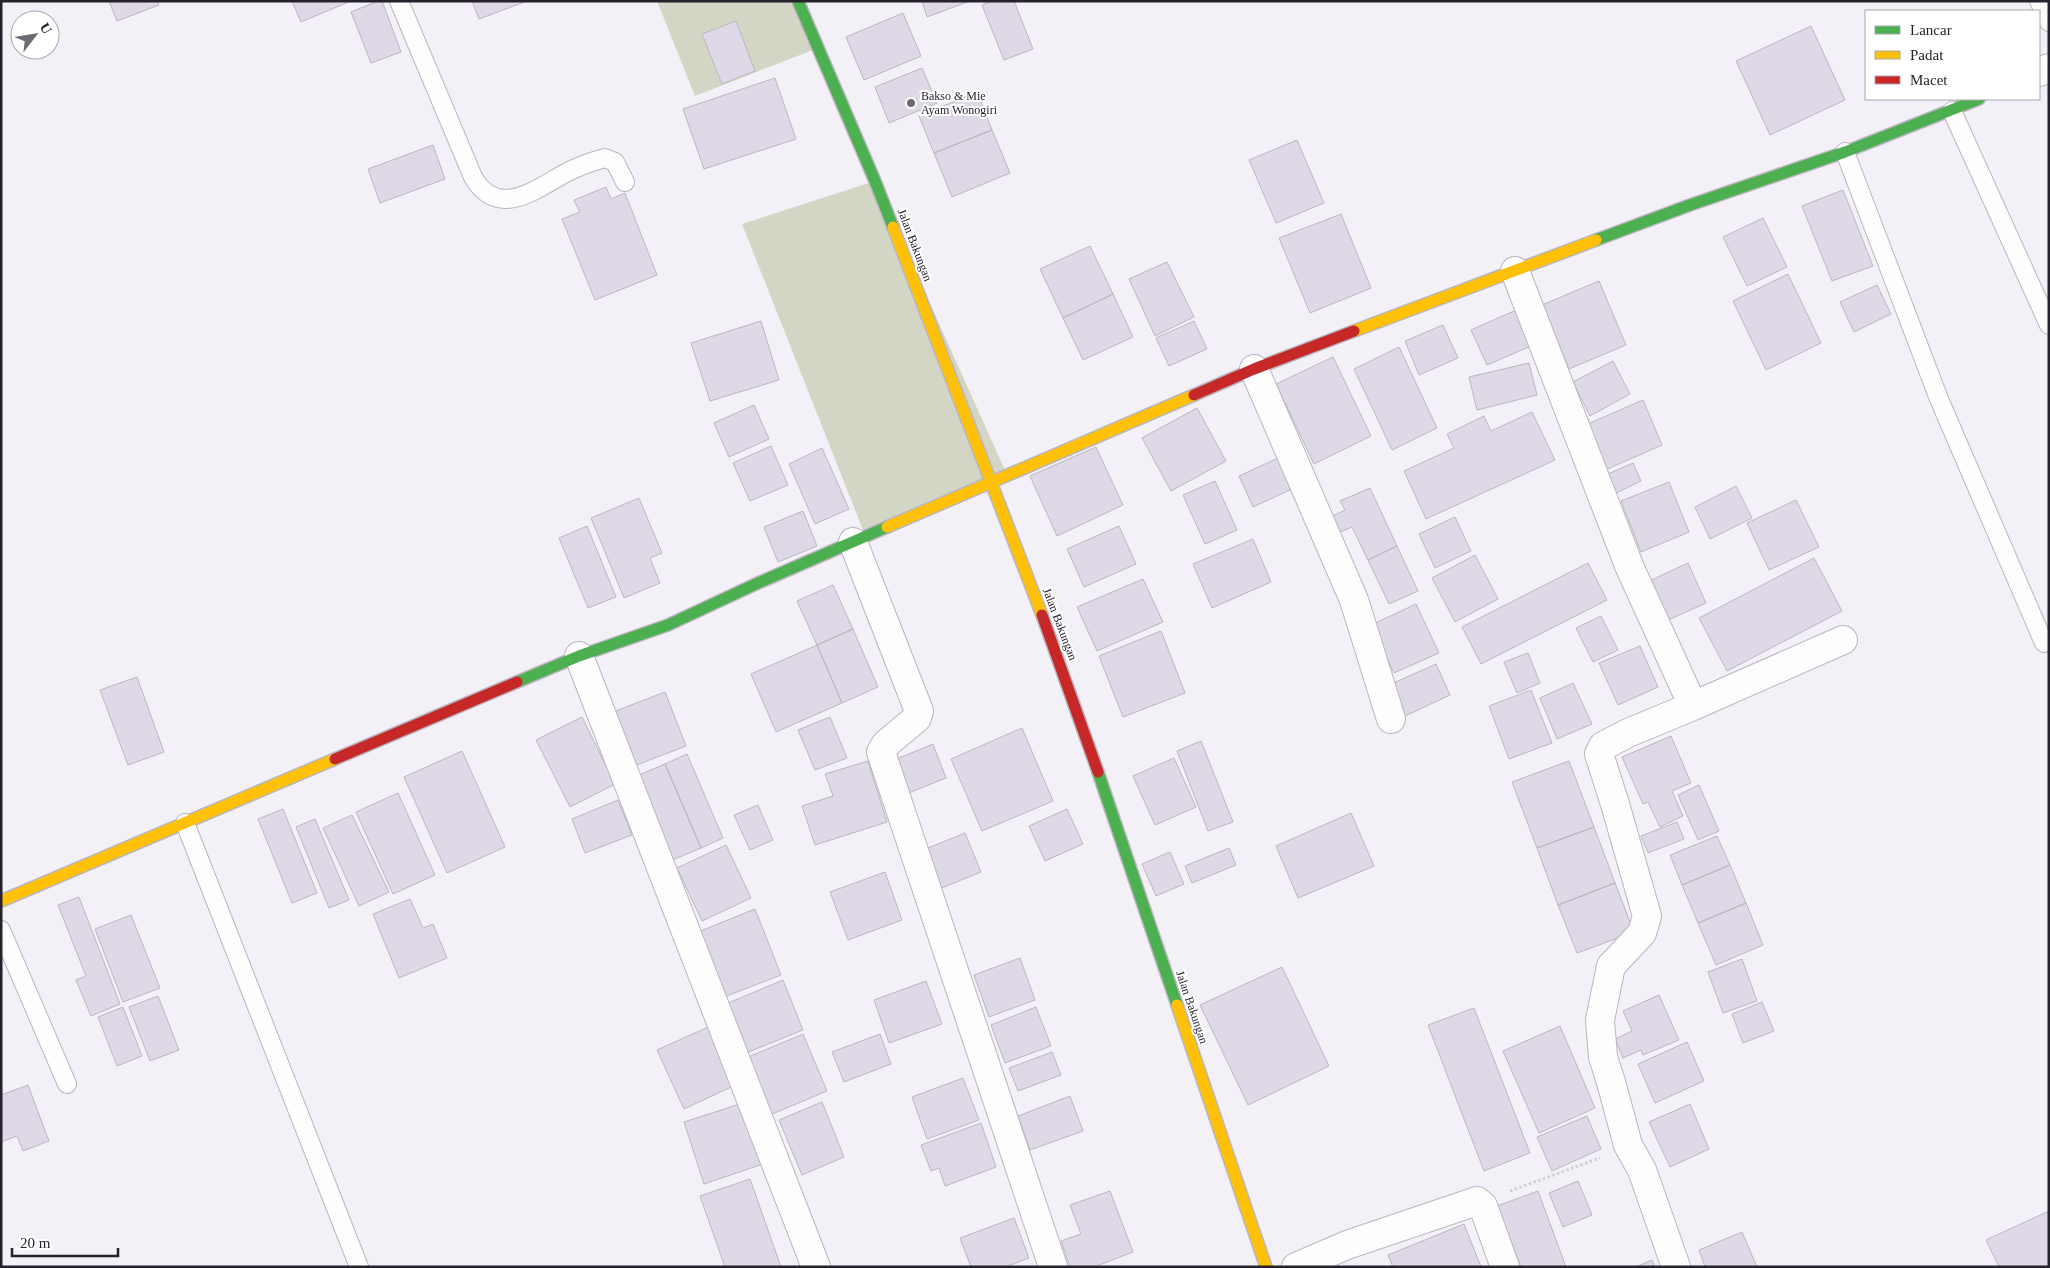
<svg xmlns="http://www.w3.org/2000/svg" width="2050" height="1268" viewBox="0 0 2050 1268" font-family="Georgia,serif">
	<rect width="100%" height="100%" fill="#f3f0f8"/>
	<!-- green -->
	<path fill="#d4d6c5" d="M657,1h142l19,47 -123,48z
		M875,181l133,296 -143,58 -123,-311z"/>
	<!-- building -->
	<path fill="#ded8e7" stroke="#bab7bf" d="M109,1h48l2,4 -42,16z
		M292,1h59l-50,21z
		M378,1h4l19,51 -30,11 -20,-51z
		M472,1h55l-48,18z
		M922,1h48l-43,16z
		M992,1h22l19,48 -29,11 -22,-55z
		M903,13l18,43 -57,24 -18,-43z
		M736,21l19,50 -33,13 -20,-50z
		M1811,26l34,74 -75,35 -34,-74z
		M922,68l15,35 -48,20 -14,-36z
		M775,78l21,61 -92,30 -21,-60z
		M977,92l15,38 -58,23 -15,-37z
		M992,130l18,43 -58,24 -18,-44z
		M1297,140l27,63 -48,20 -27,-63z
		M433,145l12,34 -65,24 -12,-34z
		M606,187l5,12 14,-6 32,82 -62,25 -33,-81 18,-7 -6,-12z
		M1843,190l30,76 -41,15 -30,-75z
		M1341,214l30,74 -61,25 -31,-75z
		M1763,218l24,49 -40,19 -24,-49z
		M1090,246l23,48 -50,24 -23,-49z
		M1167,262l27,55 -39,19 -26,-57z
		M1788,274l33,69 -55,27 -33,-69z
		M1599,281l27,64 -57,24 -27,-64z
		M1877,285l14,29 -37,18 -14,-30z
		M1113,294l20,43 -50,23 -20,-42z
		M1523,307l15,36 -51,22 -16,-35z
		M761,321l18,59 -69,21 -19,-58z
		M1194,321l13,28 -38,17 -13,-28z
		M1443,325l15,33 -39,17 -14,-34z
		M1399,347l38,81 -45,22 -38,-81z
		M1333,357l38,79 -57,28 -38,-80z
		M1613,361l17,33 -40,22 -17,-34z
		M1529,363l8,32 -60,15 -8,-33z
		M1643,400l19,45 -59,26 -20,-45z
		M754,405l15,34 -40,18 -15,-34z
		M1197,408l29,53 -55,30 -29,-53z
		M1532,412l23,48 -129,59 -22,-48 50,-23 -7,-14 37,-18 7,15z
		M771,446l17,39 -38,16 -17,-38z
		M1096,447l27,58 -66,31 -27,-60z
		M822,448l27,61 -34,15 -26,-60z
		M1278,458l14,31 -39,18 -14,-31z
		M1633,463l8,18 -33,16 -9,-19z
		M1215,481l22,49 -32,14 -22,-49z
		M1669,482l20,50 -48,20 -20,-51z
		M1736,486l16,32 -42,21 -15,-32z
		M1370,488l27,58 -29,14 -16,-33 -14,6 -8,-16 15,-7 -5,-9z
		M639,498l23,55 -12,5 10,25 -36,15 -33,-80z
		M1796,500l23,47 -50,23 -22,-47z
		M803,511l14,35 -39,16 -14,-35z
		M1455,517l16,34 -36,17 -16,-34z
		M587,526l29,71 -28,11 -29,-70z
		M1119,526l17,38 -52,23 -17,-38z
		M1253,539l18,43 -59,26 -19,-44z
		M1397,546l21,45 -29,13 -21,-44z
		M1475,555l23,44 -43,23 -23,-44z
		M1814,558l28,53 -115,60 -28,-53z
		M1588,563l19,37 -126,64 -19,-37z
		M1688,563l18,40 -40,18 -19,-39z
		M1143,579l20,43 -66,29 -20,-44z
		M833,585l20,44 -36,16 -20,-44z
		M1416,604l23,49 -45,20 -23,-48z
		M1601,616l17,34 -25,12 -17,-34z
		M853,629l25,58 -36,16 -25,-58z
		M1161,631l24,62 -62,24 -24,-61z
		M817,645l25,58 -66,29 -25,-58z
		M1640,646l18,41 -40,18 -19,-42z
		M1528,653l12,30 -23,10 -13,-31z
		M1436,664l14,31 -47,22 -14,-32z
		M137,677l27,75 -36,13 -28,-75z
		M1573,683l19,41 -35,15 -17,-41z
		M1531,690l21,53 -43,16 -20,-53z
		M665,692l21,54 -52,20 -21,-54z
		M582,717l33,67 -45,23 -34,-67z
		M830,717l17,41 -32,12 -17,-40z
		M1022,728l31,73 -71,30 -31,-72z
		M1671,736l20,47 -19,8 11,25 -23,11 -12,-25 -5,2 -21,-47z
		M1201,741l32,81 -25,9 -31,-80z
		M933,744l13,34 -45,18 -14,-33z
		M462,751l43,96 -58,26 -43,-96z
		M687,754l36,84 -22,10 -36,-84z
		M1174,758l22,49 -41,18 -22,-49z
		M868,761l19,61 -72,23 -13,-39 31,-10 -8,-22z
		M1569,761l25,66 -57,21 -25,-66z
		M665,764l36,84 -31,13 -36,-84z
		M1699,785l20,46 -21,9 -20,-45z
		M398,793l37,82 -42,19 -37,-82z
		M618,800l14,35 -47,18 -13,-34z
		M758,805l15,35 -23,10 -16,-35z
		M283,809l34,84 -25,10 -34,-84z
		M1067,809l16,35 -38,17 -16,-35z
		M1351,813l23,53 -76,32 -22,-52z
		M352,815l37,77 -30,14 -36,-78z
		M315,819l34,81 -20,8 -33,-81z
		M1677,822l7,17 -36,14 -7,-17z
		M1594,827l21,56 -57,22 -21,-57z
		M965,833l16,39 -47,19 -16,-39z
		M1717,836l13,29 -48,20 -12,-30z
		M726,845l25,53 -49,23 -25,-53z
		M1229,848l7,17 -44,18 -7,-17z
		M1170,852l14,32 -28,12 -14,-32z
		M1730,865l16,38 -48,20 -16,-38z
		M885,872l17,48 -54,20 -18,-48z
		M1615,883l19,49 -57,21 -19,-48z
		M79,897l41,107 -29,12 -15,-36 10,-4 -28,-71z
		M410,899l13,29 10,-4 14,34 -48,20 -26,-64z
		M1746,903l17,42 -47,20 -18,-42z
		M755,909l26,66 -57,22 -26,-65z
		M131,915l29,73 -37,14 -28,-73z
		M1020,958l15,42 -46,17 -15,-42z
		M1742,959l15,42 -34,12 -15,-41z
		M1282,967l47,99 -81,39 -48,-100z
		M783,980l20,50 -57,23 -20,-49z
		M926,981l16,43 -53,19 -15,-43z
		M1659,995l20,45 -36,15 -2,-5 -18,8 -8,-19 17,-8 -9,-20z
		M158,996l21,54 -29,11 -21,-54z
		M1762,1002l12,29 -31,12 -11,-29z
		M123,1007l19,49 -25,10 -19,-49z
		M1036,1007l15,39 -46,17 -14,-38z
		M1474,1008l56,145 -46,18 -56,-146z
		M715,1024l27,58 -58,27 -27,-59z
		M1560,1026l35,82 -56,25 -36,-82z
		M803,1034l24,57 -57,24 -24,-57z
		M880,1034l11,30 -47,18 -12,-30z
		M1687,1042l17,39 -49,22 -17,-39z
		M1052,1052l9,23 -43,16 -9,-23z
		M963,1078l16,42 -52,19 -15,-42z
		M28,1085l21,56 -26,10 -6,-15 -16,6v-47z
		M1070,1096l13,35 -53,19 -12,-34z
		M822,1102l22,55 -42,18 -23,-55z
		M743,1103l20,61 -59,20 -20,-62z
		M1690,1104l19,45 -39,18 -21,-45z
		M1587,1116l14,33 -49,22 -15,-34z
		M981,1123l15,44 -51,19 -6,-18 -8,3 -10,-26z
		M750,1179l31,88h-56l-25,-71z
		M1578,1181l14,34 -29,12 -14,-34z
		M1110,1191l23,61 -39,15h-24l-9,-26 20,-7 -11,-29z
		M1538,1191l28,76h-45l-24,-61z
		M2049,1211v56h-50l-13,-27z
		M1014,1218l15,40 -24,9h-34l-11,-29z
		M1464,1224l17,43h-88l-5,-12z
		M1742,1232l15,35h-52l-6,-17z
		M1652,1260l3,7h-19z"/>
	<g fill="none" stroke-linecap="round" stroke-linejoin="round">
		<defs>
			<path id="lane" d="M399,1l74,176c24,41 59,15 89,-2 14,-8 28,-13 43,-17l10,4 10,20
				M2039,1l10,21
				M1952,111l97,214
				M1845,152l94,247 105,244
				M185,823l174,444
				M1,930l66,154"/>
			<path id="street" d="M2039,72l10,-4
				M1515,271l115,297 63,138 -65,27 -25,13 -4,8 16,50 32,112 -5,17 -31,33 -11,54 3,37 8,25 17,63 14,25 34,97
				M1254,369l100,231 37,119
				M853,542l66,169 -2,7 -31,26 -5,8 172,515
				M579,656l237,611
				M1693,706l150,-66
				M1296,1267l51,-22 130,-44 6,5 22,61"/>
			<path id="fast" d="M798,1l77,180 18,46
				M1596,240l94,-35 155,-53 134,-53
				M517,682l62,-26 89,-31 90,-42 129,-56
				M1098,772l79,233"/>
			<path id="slow" d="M893,227l149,388
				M1354,331l242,-91
				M887,527l307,-132
				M1,901l334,-142
				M1177,1005l89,262"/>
			<path id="jam" d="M1194,395l60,-26 100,-38
				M1042,615l56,157
				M335,759l182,-77"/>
		</defs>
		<!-- lane casing -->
		<use href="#lane" stroke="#b9b6be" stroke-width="20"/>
		<!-- street casing -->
		<use href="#street" stroke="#b9b6be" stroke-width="30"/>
		<!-- fast casing -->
		<use href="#fast" stroke="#b9b6be" stroke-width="14"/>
		<!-- slow casing -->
		<use href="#slow" stroke="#b9b6be" stroke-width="14"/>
		<!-- jam casing -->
		<use href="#jam" stroke="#b9b6be" stroke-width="14"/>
		<!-- path -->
		<path stroke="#d1d1d3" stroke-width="3" stroke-dasharray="2.5 2.5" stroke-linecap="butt" d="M1510,1191l90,-33"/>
		<!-- lane -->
		<use href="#lane" stroke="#fdfdfe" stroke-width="18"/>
		<!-- street -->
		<use href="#street" stroke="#fdfdfe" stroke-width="28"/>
		<!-- fast -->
		<use href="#fast" stroke="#4caf50" stroke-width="11"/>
		<!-- slow -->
		<use href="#slow" stroke="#ffc107" stroke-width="11"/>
		<!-- jam -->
		<use href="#jam" stroke="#c62828" stroke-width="11"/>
	</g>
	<!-- markers -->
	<circle fill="#6e6a73" stroke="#fff" stroke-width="2" cx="911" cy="103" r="5"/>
	<g text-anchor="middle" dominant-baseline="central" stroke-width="4" stroke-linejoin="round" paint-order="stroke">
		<!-- poi labels -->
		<g font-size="12" fill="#26222b" stroke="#fff" text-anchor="start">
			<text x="921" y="96">Bakso &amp; Mie<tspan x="921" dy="14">Ayam Wonogiri</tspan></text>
		</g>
		<!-- street labels -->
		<g font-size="12" fill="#26222b" stroke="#fff">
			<text transform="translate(915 245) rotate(69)">Jalan Bakungan</text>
			<text transform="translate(1060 624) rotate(69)">Jalan Bakungan</text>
			<text transform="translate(1192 1007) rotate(71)">Jalan Bakungan</text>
		</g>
	</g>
	<!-- border -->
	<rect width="2050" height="1268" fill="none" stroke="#26222b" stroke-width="5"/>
	<!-- legend -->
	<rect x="1865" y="10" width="175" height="90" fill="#ffffff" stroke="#a8a7aa"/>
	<rect x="1875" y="26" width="25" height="8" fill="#4caf50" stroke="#a8a7aa"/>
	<text x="1910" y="35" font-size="15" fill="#26222b">Lancar</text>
	<rect x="1875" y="51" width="25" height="8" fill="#ffc107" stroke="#a8a7aa"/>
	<text x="1910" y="60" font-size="15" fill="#26222b">Padat</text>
	<rect x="1875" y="76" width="25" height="8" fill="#c62828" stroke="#a8a7aa"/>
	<text x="1910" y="85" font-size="15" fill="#26222b">Macet</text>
	<!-- north arrow -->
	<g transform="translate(35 35) rotate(59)"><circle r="24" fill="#ffffff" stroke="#a8a7aa"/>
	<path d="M0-4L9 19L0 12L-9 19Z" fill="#6e6a73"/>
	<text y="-8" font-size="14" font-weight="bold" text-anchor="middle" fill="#26222b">U</text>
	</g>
	<!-- scale -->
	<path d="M12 1248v8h106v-8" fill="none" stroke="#26222b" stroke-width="2.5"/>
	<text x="20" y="1248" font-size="15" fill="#26222b" stroke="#ffffff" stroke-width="4" paint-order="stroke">20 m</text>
</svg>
